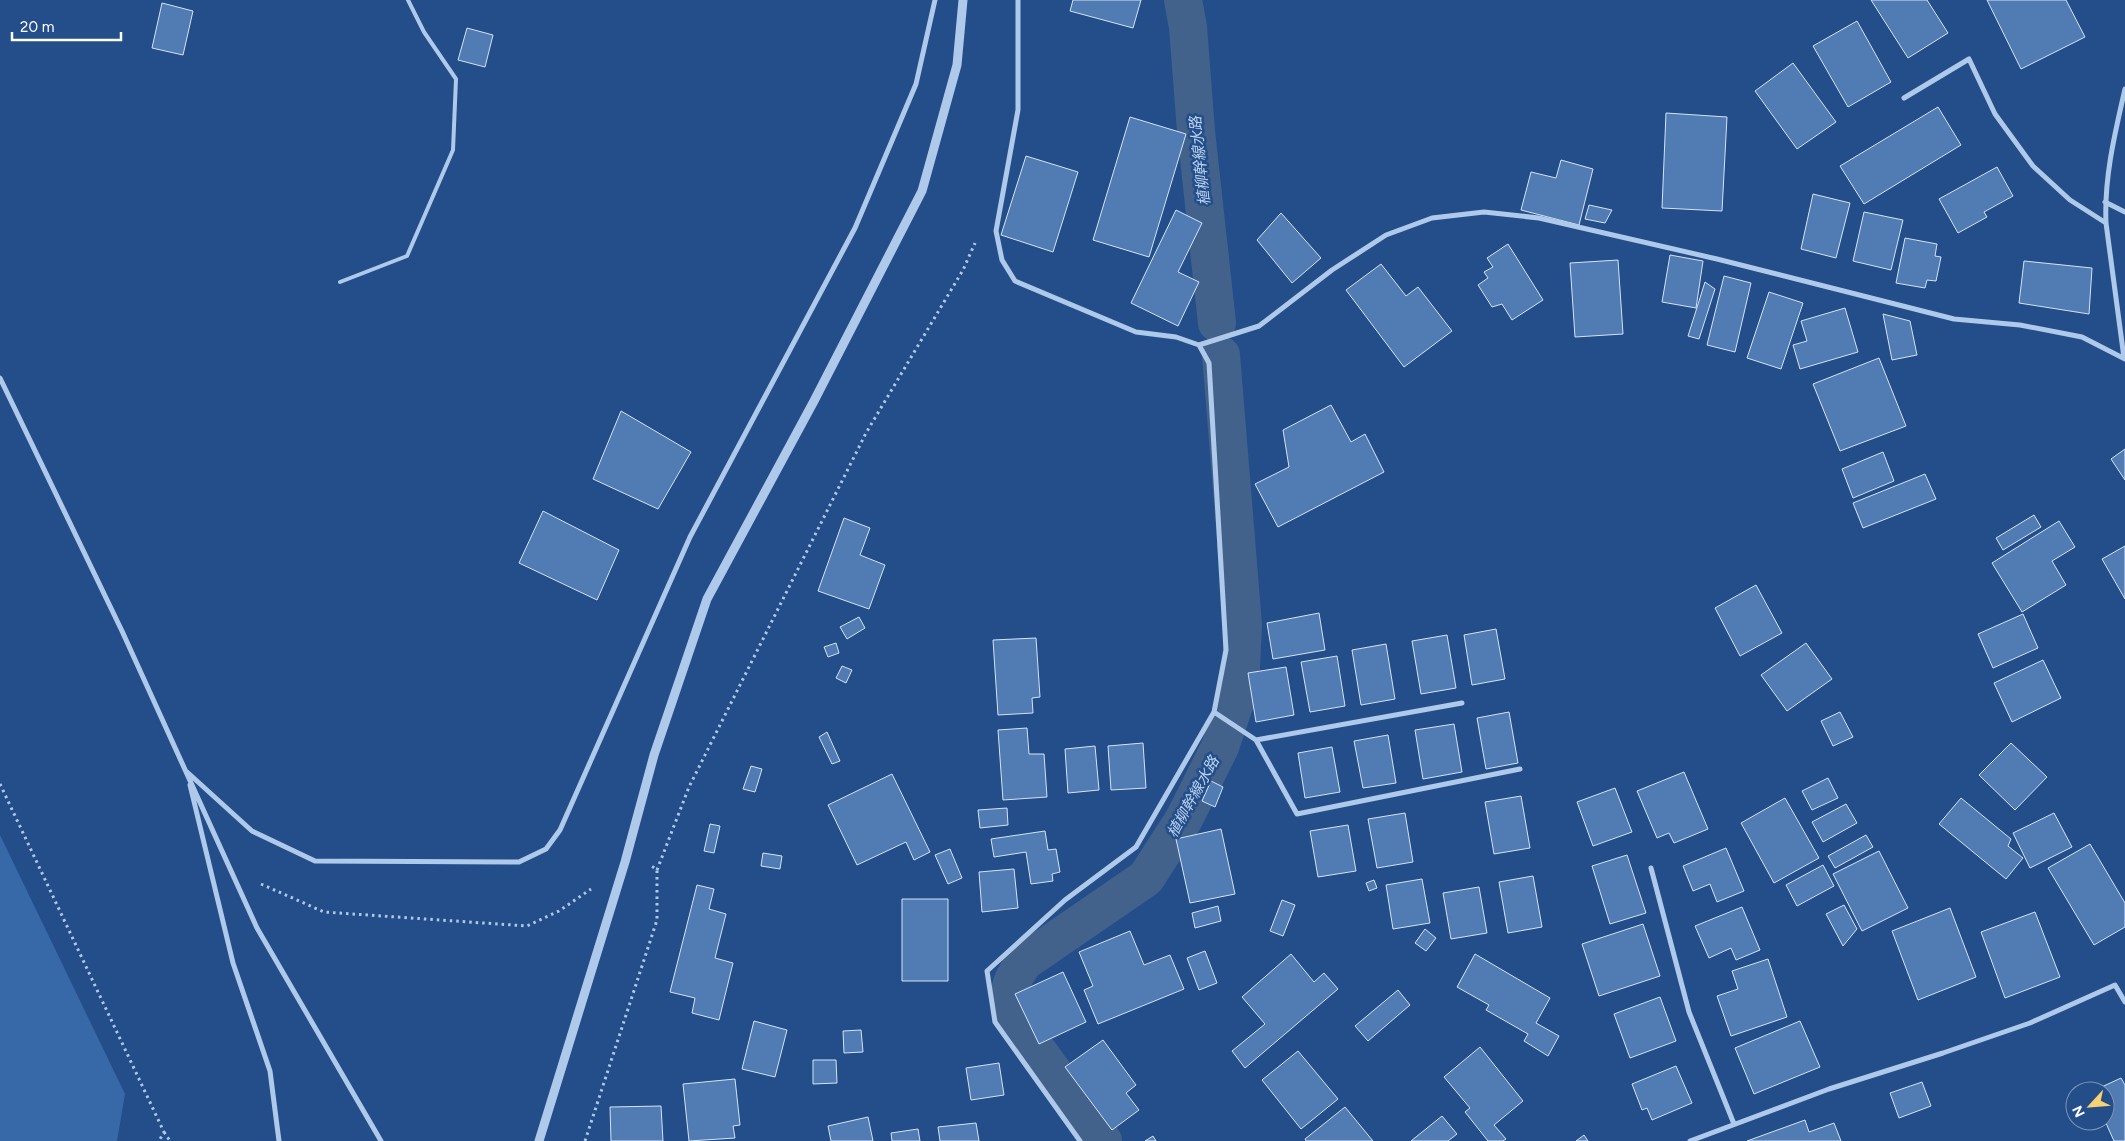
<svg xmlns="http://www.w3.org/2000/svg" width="2125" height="1141" viewBox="0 0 2125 1141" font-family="Figtree,'Noto Sans JP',sans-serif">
	<rect width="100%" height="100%" fill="#234e8a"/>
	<!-- green -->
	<path fill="#3768a7" d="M0,835l125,259 -8,47h-117z"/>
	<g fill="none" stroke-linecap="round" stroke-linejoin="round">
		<!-- canal -->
		<path stroke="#42628c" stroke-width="38" d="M1183,0l5,27 8,104 21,192
			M1103,1141l-87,-120c-10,-27 -8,-38 9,-60l121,-83 38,-59 36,-72 20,-59 3,-63 -22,-270"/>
	</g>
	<!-- building -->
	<path fill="#507bb3" stroke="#d4e4f8" d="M1073,0h68l-8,28 -63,-17z
		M1871,0h56l21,33 -40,25z
		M1987,0h79l19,37 -64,32z
		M162,3l31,8 -10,44 -31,-7z
		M1857,21l34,61 -43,25 -35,-61z
		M467,28l26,7 -8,32 -27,-7z
		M1793,63l43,59 -39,27 -42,-58z
		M1938,107l23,38 -97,59 -24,-38z
		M1666,113l61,4 -5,94 -60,-3z
		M1130,117l56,17 -37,123 -56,-17z
		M1026,156l52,16 -25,80 -52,-17z
		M1561,160l32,9 -14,56 -58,-15 10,-38 25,6z
		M1997,167l16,29 -29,16 3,5 -29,16 -19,-34z
		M1813,194l37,9 -14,55 -35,-9z
		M1589,205l23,5 -7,13 -20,-4z
		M1176,210l26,13 -24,49 21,10 -21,44 -47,-23z
		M1864,212l39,8 -12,50 -38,-9z
		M1281,213l40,45 -29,25 -35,-43z
		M1905,238l32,6 -2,12 6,1 -5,24 -9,-1 -2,8 -29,-5z
		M1508,244l35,56 -31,20 -10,-16 -10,3 -14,-22 10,-7 -4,-6 9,-5 -6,-9z
		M1670,255l33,6 -7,47 -34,-6z
		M1618,260l5,74 -48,3 -5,-74z
		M2024,261l68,7 -3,46 -70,-11z
		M1381,264l25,32 12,-9 34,44 -48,36 -58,-77z
		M1724,276l27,7 -16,69 -28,-7z
		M1705,282l10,7 -16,50 -11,-3z
		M1769,292l34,11 -22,66 -34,-11z
		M1845,308l13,44 -58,17 -7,-24 14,-4 -6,-20z
		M1883,314l27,7 7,34 -25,5z
		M1879,358l27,68 -66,25 -27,-67z
		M1331,405l20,37 14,-8 19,38 -106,55 -23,-43 34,-17 -6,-37z
		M621,411l70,41 -33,57 -65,-30z
		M2125,449v31l-14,-21z
		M1883,452l11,29 -41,17 -11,-29z
		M1925,474l11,25 -73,29 -10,-25z
		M543,511l76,39 -22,50 -78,-37z
		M2034,515l7,12 -38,23 -7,-12z
		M844,518l26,10 -10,27 25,10 -16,44 -51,-18z
		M2059,521l16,26 -23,14 14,24 -44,27 -30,-49z
		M2125,546v53l-23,-40z
		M1756,585l26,48 -42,23 -25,-48z
		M1319,613l6,37 -52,9 -6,-36z
		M2023,614l15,34 -45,20 -15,-34z
		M859,617l6,11 -18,11 -7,-12z
		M1496,629l9,50 -33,6 -8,-50z
		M1447,635l9,53 -35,6 -9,-53z
		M1036,638l4,59 -8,1 1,15 -35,2 -5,-75z
		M836,643l3,10 -11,4 -4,-10z
		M1806,643l26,36 -45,32 -26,-36z
		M1386,644l9,55 -34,6 -9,-55z
		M1337,656l8,50 -35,6 -9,-50z
		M2043,660l18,38 -49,24 -18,-39z
		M842,666l10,4 -6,13 -10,-5z
		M1286,667l8,48 -38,7 -8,-49z
		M1509,712l9,51 -32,6 -9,-51z
		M1840,712l13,25 -20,9 -12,-25z
		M1454,724l8,48 -39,7 -8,-49z
		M1027,728l2,26h15l3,43 -44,3 -5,-70z
		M827,732l13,29 -8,3 -13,-27z
		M1388,735l8,48 -33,5 -9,-47z
		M1143,743l3,45 -35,2 -3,-44z
		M2011,743l36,34 -32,33 -36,-35z
		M1095,746l4,44 -31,3 -3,-44z
		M1332,747l8,45 -35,6 -7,-45z
		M751,766l11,3 -7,23 -12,-3z
		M1684,772l24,57 -34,14 -5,-10 -12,5 -20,-47z
		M892,774l38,78 -16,8 -8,-18 -49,23 -29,-60z
		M1828,778l10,20 -26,12 -10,-19z
		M1211,781l12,6 -8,20 -13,-6z
		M1615,788l17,44 -39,14 -16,-44z
		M1521,796l9,52 -36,6 -9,-52z
		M1785,798l34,60 -45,25 -33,-60z
		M1961,798l50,41 -3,7 15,12 -17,21 -67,-55z
		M1846,804l11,19 -34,19 -11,-20z
		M1007,808l1,17 -28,3 -2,-18z
		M1405,813l8,49 -36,6 -9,-49z
		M2054,813l18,34 -42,21 -17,-35z
		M710,824l10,2 -6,27 -10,-2z
		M1348,825l8,46 -38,6 -8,-46z
		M1221,829l14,65 -45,9 -14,-64z
		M1045,831l3,19 8,-1 4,23 -8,2 1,7 -22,3 -5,-32 -32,5 -3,-18z
		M1866,835l7,12 -38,21 -7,-12z
		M2090,844l35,59v24l-31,18 -46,-77z
		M1726,848l18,43 -27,11 -7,-18 -17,7 -10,-25z
		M950,849l12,29 -14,6 -13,-29z
		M1879,851l29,57 -46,23 -29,-57z
		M763,853l19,3 -2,13 -19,-3z
		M1627,855l19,58 -36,11 -18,-58z
		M1823,865l11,21 -37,20 -11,-21z
		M1014,869l4,39 -36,4 -3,-40z
		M1533,876l9,51 -34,6 -9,-51z
		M1422,879l8,44 -37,6 -7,-44z
		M1374,880l3,8 -8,3 -3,-8z
		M697,885l17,4 -5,20 17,5 -11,44 18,5 -14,57 -27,-7 3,-15 -25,-6z
		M1479,887l8,46 -36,6 -8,-46z
		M902,899h46v82h-46z
		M1282,900l13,5 -12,31 -13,-5z
		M1844,905l13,24 -14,17 -17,-32z
		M1218,906l3,15 -26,7 -3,-15z
		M1742,907l18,43 -24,10 -5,-12 -22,10 -14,-32z
		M1950,908l26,69 -58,23 -26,-69z
		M2035,912l25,65 -55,21 -24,-66z
		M1643,924l17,52 -61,20 -17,-52z
		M1425,929l11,9 -10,13 -11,-8z
		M1130,931l14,34 26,-10 14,34 -86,35 -14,-34 9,-4 -14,-34z
		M1205,951l12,32 -18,7 -12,-32z
		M1291,954l23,28 10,-9 14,16 -93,79 -13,-17 33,-27 -23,-27z
		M1475,954l75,44 -14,25 23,13 -11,20 -24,-15 4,-7 -42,-24 3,-5 -32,-18z
		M1768,959l19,58 -56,19 -14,-40 21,-7 -6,-18z
		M1063,972l23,50 -47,22 -24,-50z
		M1398,990l12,15 -42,36 -13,-15z
		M1660,997l16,44 -46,17 -16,-44z
		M754,1021l33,9 -12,47 -33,-8z
		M1800,1021l20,46 -66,27 -19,-46z
		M861,1030l2,22 -19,1 -1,-22z
		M1103,1040l33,45 -10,8 13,17 -27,20 -47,-63z
		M1480,1047l43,54 -29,24 12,14 -3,2h-15l-23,-29 5,-4 -26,-31z
		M1298,1051l40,48 -37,30 -39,-49z
		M813,1060h23l1,23 -24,1z
		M999,1063l5,32 -33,5 -5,-32z
		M1676,1066l16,37 -40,17 -5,-12 -5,2 -10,-26z
		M2121,1078l4,7v56h-11l-9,-20v-30h-12z
		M735,1079l5,46 -7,1 2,12 -46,3 -6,-57z
		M1922,1082l9,24 -32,12 -9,-25z
		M661,1106l2,35h-52l-1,-34z
		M1345,1107l28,34h-67l-1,-2z
		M1442,1116l15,18 -9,7h-37z
		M868,1117l5,24h-42l-3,-15z
		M1805,1120l4,12 25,-9 7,18h-94z
		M976,1123l3,18h-39l-2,-14z
		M918,1129l2,12h-28l-1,-8z
		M1584,1135l4,6h-12z
		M1153,1136l3,5h-11z"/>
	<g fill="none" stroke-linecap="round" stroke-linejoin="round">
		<!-- path -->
		<path stroke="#afc9ea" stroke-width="3" stroke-dasharray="2.5 4" stroke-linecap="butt" d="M0,784l164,348 -5,9
			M657,870l32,-83 177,-354 97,-163 12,-27
			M261,884l63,28 203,14 32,-15 32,-22
			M164,1132l6,9
			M585,1141l72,-221v-50l-8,-6"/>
		<!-- service -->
		<path stroke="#afc9ea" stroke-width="4" d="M340,282l67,-26 46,-106 3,-71 -32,-47 -16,-32"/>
		<!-- minor -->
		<path stroke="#afc9ea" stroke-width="5" d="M1018,0v110l-22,121 6,29 13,21 121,51 40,5 23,8 10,18 17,287 -12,62 -78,135 -71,53 -78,71 8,51 85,119
			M1904,98l65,-39 26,55 38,52 37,34 36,23
			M2105,202l20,10
			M1199,345l60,-19 73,-56 54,-35 46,-17 52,-6 55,6 178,41 237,60 66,6 62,12 43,22
			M2124,358l-18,-135c-2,-46 9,-90 19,-134
			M0,378l122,253 135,297 124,213
			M1214,712l42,28 41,74 223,-45
			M1256,740l206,-37
			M187,772l65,59 63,30 204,1 27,-13 14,-19 130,-293 165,-309 61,-144 19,-84
			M190,785l43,178 37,108 9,70
			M1651,868l38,144 45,112
			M1690,1141l139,-52 114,-36 87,-30 85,-38 10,17"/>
		<!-- tertiary -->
		<path stroke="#afc9ea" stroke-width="9" d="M539,1141l86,-279 29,-107 53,-156 107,-198 108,-210 35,-126 6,-65"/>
	</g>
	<g text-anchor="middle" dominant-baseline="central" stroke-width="5" stroke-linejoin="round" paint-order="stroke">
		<!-- water labels -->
		<g font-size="15" font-style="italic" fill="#bbd3f1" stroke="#234e8a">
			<text transform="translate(1200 161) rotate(-96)">植柳幹線水路</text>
			<text transform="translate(1193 797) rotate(-61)">植柳幹線水路</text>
		</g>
	</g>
	<!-- north arrow -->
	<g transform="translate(2090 1106) rotate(244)"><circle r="24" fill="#234e8a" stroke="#7b95b9"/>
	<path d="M0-4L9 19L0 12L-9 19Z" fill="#f6d272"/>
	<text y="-8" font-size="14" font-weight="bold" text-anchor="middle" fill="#ffffff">N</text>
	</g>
	<!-- scale -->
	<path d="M12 32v8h109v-8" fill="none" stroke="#ffffff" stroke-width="2.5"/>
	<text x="20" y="32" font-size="15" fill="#ffffff" stroke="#234e8a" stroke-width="4" paint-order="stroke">20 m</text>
</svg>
